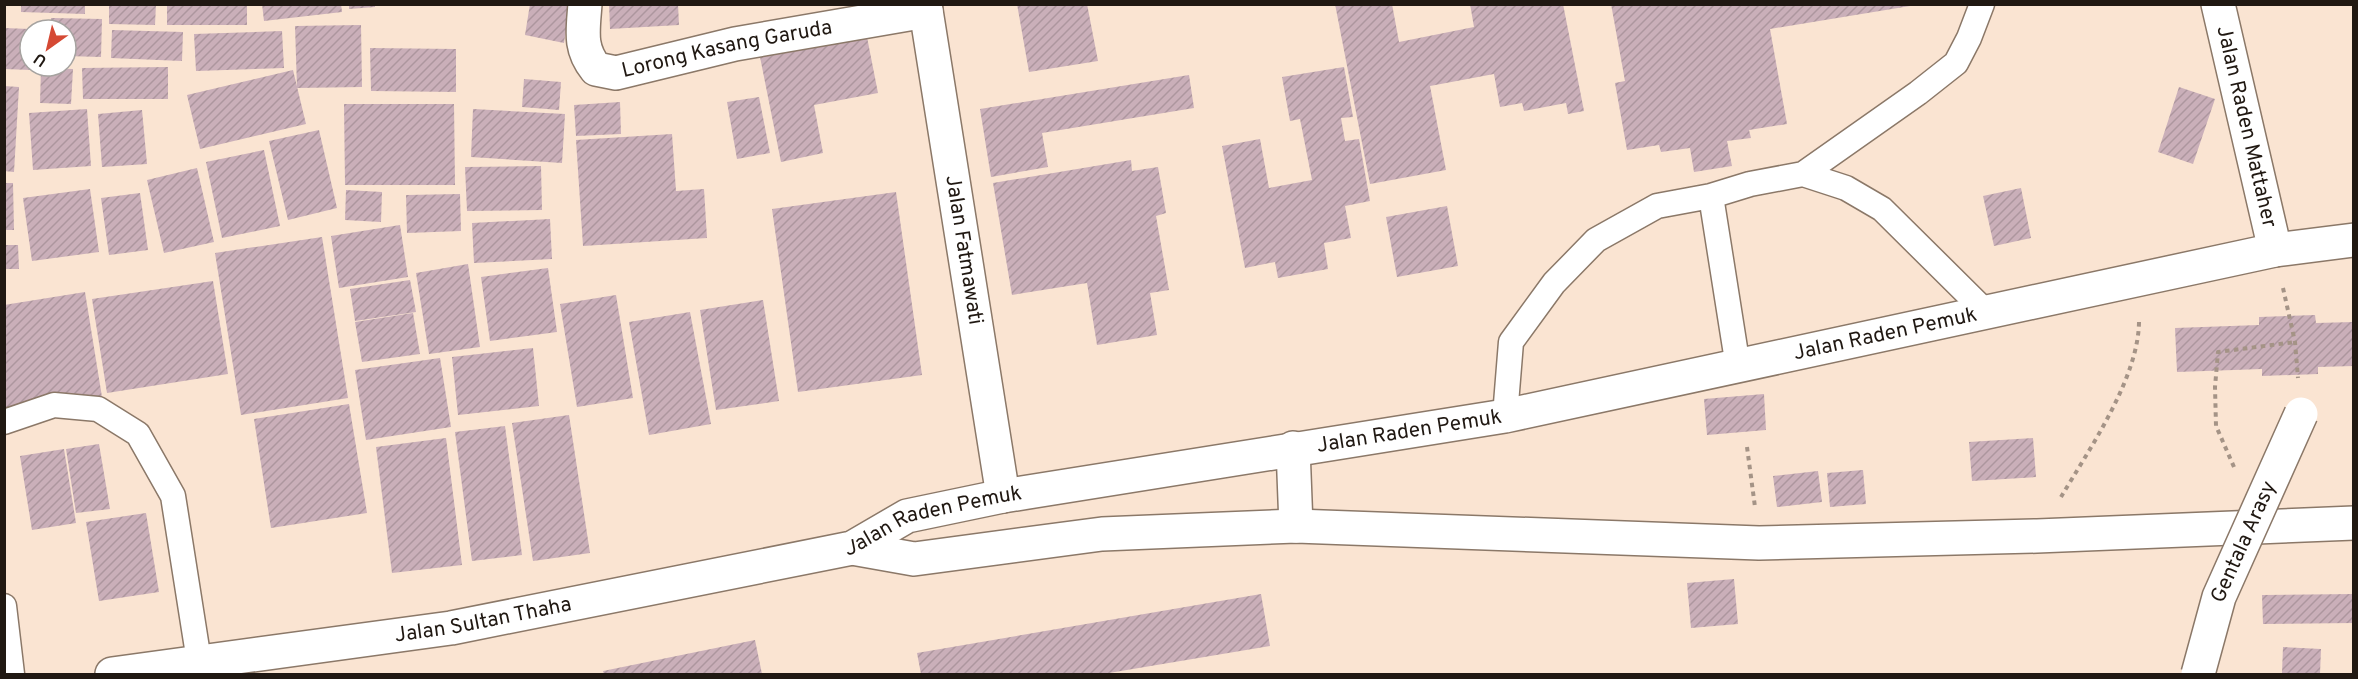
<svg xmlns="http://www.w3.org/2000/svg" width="2358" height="679" viewBox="0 0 2358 679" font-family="Overpass,sans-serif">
	<defs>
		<pattern id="building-hatch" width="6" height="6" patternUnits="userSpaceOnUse" patternTransform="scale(1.5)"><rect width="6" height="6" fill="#caafb9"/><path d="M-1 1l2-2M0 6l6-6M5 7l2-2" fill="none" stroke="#ad969e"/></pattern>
	</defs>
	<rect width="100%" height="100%" fill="#fae4d2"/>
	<!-- building -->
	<path fill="url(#building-hatch)" d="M21,4h64v10l-64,-2z
		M109,4h47l-1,21 -46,-1z
		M167,4h80v21h-80z
		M262,4h79l1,8 -78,9z
		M349,4h26v3l-26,2z
		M530,4h40l-6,39 -39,-8z
		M609,4h69l1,21 -69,4z
		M1017,4h70l11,57 -69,11z
		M1335,4h57l7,38 75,-15 -4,-23h93l21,107 -16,3 -2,-11 -42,8 -2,-8 -22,4 -6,-33 -64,12 16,84 -76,14z
		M1611,4h299v2l-140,23 17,95 -38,6 2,8 -24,3 5,25 -38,6 -4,-24 -29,4 -2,-7 -32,5 -12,-67 10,-2z
		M51,18l51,1 -1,38 -35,-1v-26h-15z
		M361,25l1,62 -65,1 -2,-62z
		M4,28l26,1 1,41 -27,-1z
		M112,30l71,2 -1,29 -71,-3z
		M282,31l2,37 -88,3 -2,-37z
		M866,32l12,61 -64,12 9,48 -42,9 -22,-110z
		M370,48l86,1v43l-85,-1z
		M168,67v32h-85l-1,-31z
		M1344,67l9,50 -12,1 4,23 14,-2 11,62 -25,5 6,32 -27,5 4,26 -50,9 -3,-16 -30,6 -23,-122 38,-7 9,49 43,-8 -12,-61 -10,2 -8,-44z
		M41,68l32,1 -2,35 -31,-1z
		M293,70l13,54 -106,25 -13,-54z
		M1189,75l5,33 -152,25 6,34 -57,10 -11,-68z
		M524,79l37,3 -2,28 -37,-3z
		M4,86l15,1 -5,85 -10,-1z
		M2179,87l36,12 -22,65 -35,-12z
		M759,97l11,56 -33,6 -10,-57z
		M620,102l1,32 -45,2 -2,-31z
		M344,104h110l1,81h-110z
		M87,109l4,57 -58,4 -4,-57z
		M473,109l92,5 -3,49 -91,-6z
		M142,110l5,54 -45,3 -4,-53z
		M319,130l18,78 -49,12 -19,-79z
		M672,134l4,57 28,-2 3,49 -124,8 -7,-106z
		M264,150l16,76 -58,12 -16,-76z
		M1131,160l1,11 26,-4 8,46 -10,3 13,74 -19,3 7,42 -60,10 -10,-62 -75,12 -19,-112z
		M541,166l1,44 -75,1 -2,-44z
		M197,168l17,74 -50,11 -17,-73z
		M4,183h9l1,47h-10z
		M2021,188l10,50 -37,8 -11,-50z
		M90,189l9,63 -67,9 -9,-63z
		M346,190l36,2 -1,30 -36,-2z
		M896,192l26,183 -124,17 -26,-183z
		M140,193l8,57 -39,5 -8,-57z
		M460,194l1,37 -54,2 -1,-38z
		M1447,206l11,60 -61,11 -11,-60z
		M550,219l2,40 -78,4 -2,-40z
		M400,225l8,52 -69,11 -8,-52z
		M322,237l26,161 -107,17 -26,-162z
		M4,245h14l1,24h-15z
		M468,264l12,83 -51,7 -13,-81z
		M548,268l9,64 -67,9 -9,-64z
		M410,280l6,32 -61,9 -5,-32z
		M213,281l15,93 -121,19 -15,-94z
		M85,292l17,105 -98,15v-107z
		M616,295l17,103 -56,9 -17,-103z
		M763,300l16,101 -63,9 -16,-100z
		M690,312l21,112 -62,11 -20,-113z
		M413,313l7,41 -58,8 -7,-40z
		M2315,315l1,8 38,-1v44l-36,1v7l-56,2v-7l-85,3 -2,-44 84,-3v-8z
		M533,348l6,58 -81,9 -6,-58z
		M440,358l11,69 -85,13 -11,-70z
		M1764,394l2,36 -59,5 -3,-36z
		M349,404l18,109 -96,15 -17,-109z
		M569,415l21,138 -57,8 -21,-138z
		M505,426l17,129 -50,6 -17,-129z
		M446,438l16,127 -70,8 -16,-126z
		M2033,438l3,39 -64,4 -3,-39z
		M99,444l11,65 -34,4 -10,-64z
		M64,449l12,74 -44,7 -12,-74z
		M1863,470l3,34 -36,3 -3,-34z
		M1818,471l4,31 -45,5 -4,-31z
		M146,513l13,79 -60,9 -13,-79z
		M1734,579l4,45 -47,4 -4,-45z
		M1261,594l9,52 -167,28h-182l-4,-21z
		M2354,594v29l-91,1 -1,-29z
		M755,640l7,34h-158l-1,-3z
		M2283,647l38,2 -1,25 -38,-1z"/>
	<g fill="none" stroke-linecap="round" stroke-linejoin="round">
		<defs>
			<path id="lane" d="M1803,174l115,-81 38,-30 13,-25 13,-34
				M1711,196l27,171
				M1505,416l6,-74 43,-59 42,-43 61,-34 54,-10 39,-12 53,-10 43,14 36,21 106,105
				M4,422l50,-17 44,4 40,25 35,62 26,165
				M4,606l8,68"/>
			<g id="street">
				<path id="s1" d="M585,4c-2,27 -6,44 11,65l20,4 119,-29 191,-33"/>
				<path id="s2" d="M925,4l78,492"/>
			</g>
			<g id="secondary">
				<path id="s3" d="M2218,4l57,246"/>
			</g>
			<g id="highway">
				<path d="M1293,448l3,78"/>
				<path d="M852,548l62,11 188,-25 194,-8 463,17 278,-7 317,-13"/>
				<path id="s4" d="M112,674l339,-46 401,-80 55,-32 96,-20 502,-80 770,-166 79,-10"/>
			</g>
		</defs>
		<!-- lane casing -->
		<use href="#lane" stroke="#8b7868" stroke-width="27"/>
		<!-- street casing -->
		<use href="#street" stroke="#8b7868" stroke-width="36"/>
		<!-- secondary casing -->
		<use href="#secondary" stroke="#8b7868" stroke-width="36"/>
		<!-- highway casing -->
		<use href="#highway" stroke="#8b7868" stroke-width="36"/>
		<!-- path -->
		<path stroke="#a49386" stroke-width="4" stroke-dasharray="4.5 4.5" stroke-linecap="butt" d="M2283,288l12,54 3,36
			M1747,447l8,60
			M2234,467l-18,-41 -1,-39 3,-35 77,-10
			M2061,497c29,-49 79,-121 78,-178"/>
		<!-- lane -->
		<use href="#lane" stroke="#fff" stroke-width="24"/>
		<!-- street -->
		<use href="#street" stroke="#fff" stroke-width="33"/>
		<!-- secondary -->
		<use href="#secondary" stroke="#fff" stroke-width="33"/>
		<!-- highway -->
		<use href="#highway" stroke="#fff" stroke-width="33"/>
		<defs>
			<g id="street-bridge">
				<path id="s5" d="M2198,674l21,-77 82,-183"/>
			</g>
		</defs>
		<!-- street-bridge casing -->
		<use href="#street-bridge" stroke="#8b7868" stroke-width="36" stroke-linecap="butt"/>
		<!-- street-bridge -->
		<use href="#street-bridge" stroke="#fff" stroke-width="33"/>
	</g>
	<g text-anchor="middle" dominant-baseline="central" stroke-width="5" stroke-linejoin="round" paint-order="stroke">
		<!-- street labels -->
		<g font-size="21" fill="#201812" stroke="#fff">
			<text stroke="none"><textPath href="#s1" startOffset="202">Lorong Kasang Garuda</textPath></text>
			<text stroke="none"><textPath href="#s3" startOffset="126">Jalan Raden Mattaher</textPath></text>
			<text stroke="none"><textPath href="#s2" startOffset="249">Jalan Fatmawati</textPath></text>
			<text stroke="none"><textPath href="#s4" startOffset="1810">Jalan Raden Pemuk</textPath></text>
			<text stroke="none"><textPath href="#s4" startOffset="1324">Jalan Raden Pemuk</textPath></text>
			<text stroke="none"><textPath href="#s4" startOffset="838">Jalan Raden Pemuk</textPath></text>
			<text stroke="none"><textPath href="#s5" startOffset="140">Gentala Arasy</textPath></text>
			<text stroke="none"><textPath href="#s4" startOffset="375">Jalan Sultan Thaha</textPath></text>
		</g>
	</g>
	<!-- border -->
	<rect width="2358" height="679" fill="none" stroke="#201812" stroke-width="12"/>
	<!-- north arrow -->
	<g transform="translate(48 48) rotate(214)"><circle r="28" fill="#ffffff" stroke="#a6a3a0" stroke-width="1.5"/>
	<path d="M0-4.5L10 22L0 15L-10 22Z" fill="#d54934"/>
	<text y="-9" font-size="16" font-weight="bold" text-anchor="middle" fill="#201812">U</text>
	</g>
</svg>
